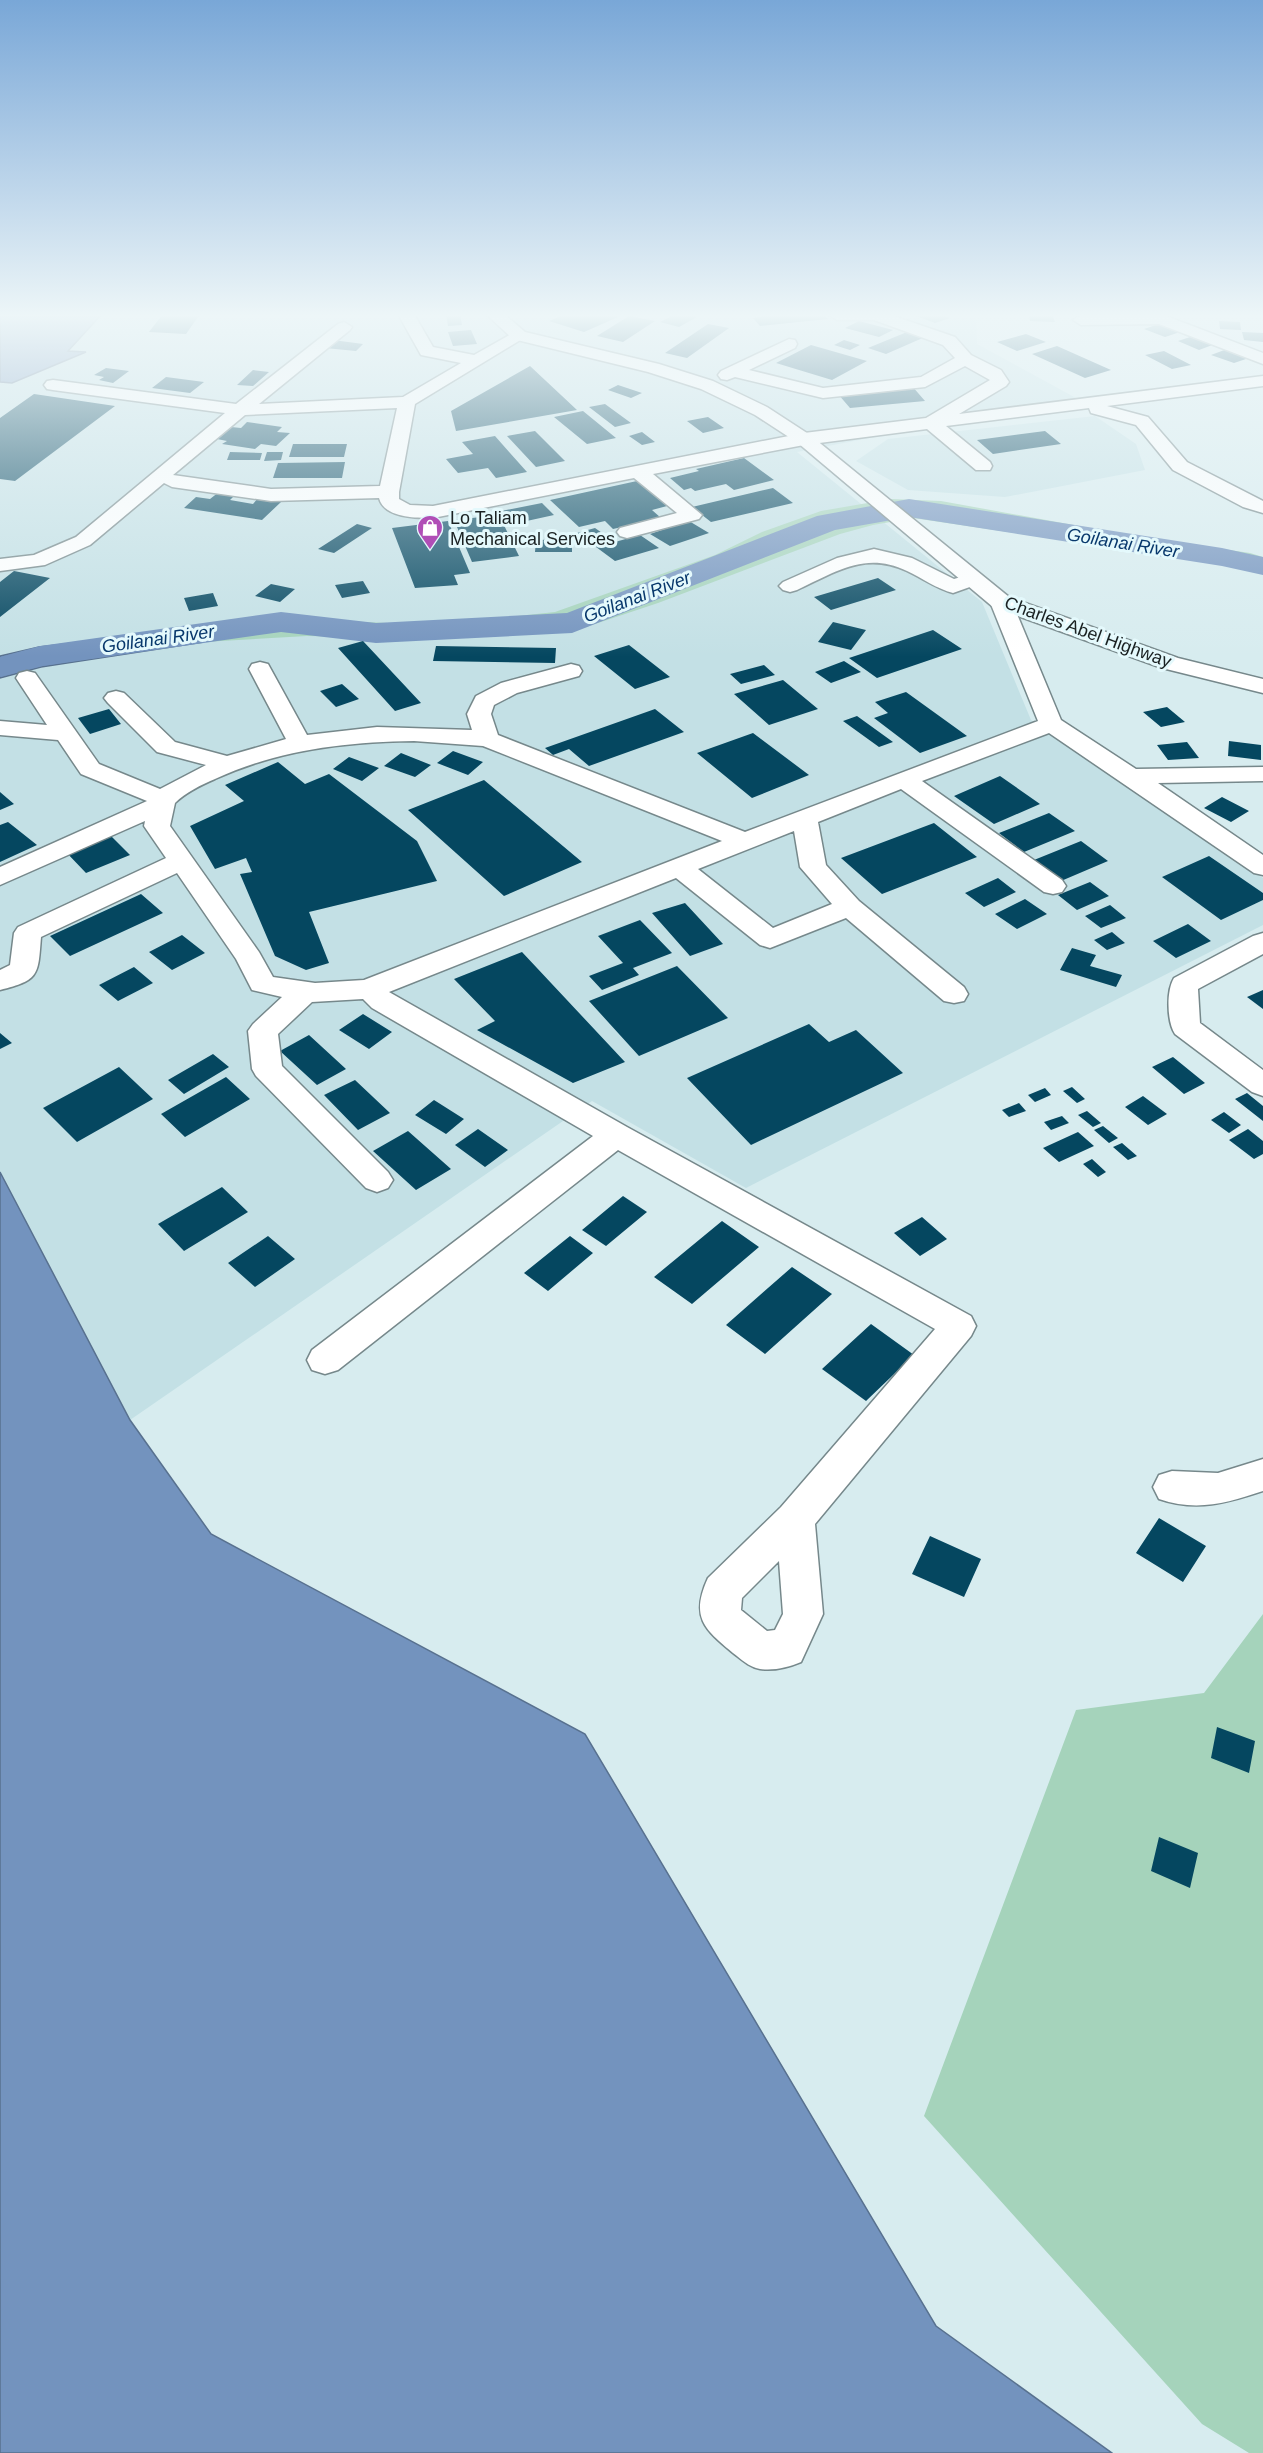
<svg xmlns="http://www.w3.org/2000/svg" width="1263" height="2453" viewBox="0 0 1263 2453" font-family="Arial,sans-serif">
	<rect width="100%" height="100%" fill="#d7ecef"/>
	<!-- built -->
	<path fill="#c3e0e5" d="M102,314h874l1,30 99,54 -279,54 185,150 49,118 232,158v47l-517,263 -154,-87 -462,319 -130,-248v-790l12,1 72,-30 -17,-2z
		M1095,416l41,28 9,26 -140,27 -97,-7 -52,-29 32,-22z"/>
	<!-- green -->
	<path fill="#a5d3bb" d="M891,499l50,2 193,35 116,17 13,4v17l-51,-12 -299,-44 -40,7 -33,9 -182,69 -75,25 -177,10 -99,-2 -104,6 -2,-14 74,-10 158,7 122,-13 160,-57 47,-23 59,-21z
		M1263,1614v839h-14l-47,-29 -278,-308 152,-406 128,-17z"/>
	<!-- water -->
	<path fill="#7393be" stroke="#58718f" stroke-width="1.5" d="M0,314h102l-34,37 18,1 -74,31 -12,-1z
		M201,628l2,14 -162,25 -41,11v-22l39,-9z
		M0,1172l130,248 81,114 374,200 351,592 176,127h-1112z"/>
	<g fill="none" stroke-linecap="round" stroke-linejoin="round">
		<!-- river -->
		<path fill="#7393be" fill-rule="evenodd" d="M909,499l313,49 41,9v18l-41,-9 -313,-49 -74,13 -263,103 -196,10 -95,-11 -238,34 -43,11v-20l40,-11 241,-34 95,11 191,-10 250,-97z"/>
	</g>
	<!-- building -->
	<path fill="#054760" d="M163,314h37l-14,20 -37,-2z
		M446,314h14l2,11 -14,1z
		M566,314h42l10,3 -34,15 -35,-11z
		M676,314h8l13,3 -18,10 -19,-5z
		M792,314h31l5,5 -68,7 -7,-8z
		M911,314h27l12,4 -15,5z
		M1029,314h23l3,8 -25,-1z
		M629,316l26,5 -32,21 -26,-6z
		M859,321l34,9 -14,7 -34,-9z
		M1219,321l21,1 1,8 -21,-1z
		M708,324l21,4 -42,30 -22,-5z
		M1159,324l21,8 -15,5 -21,-8z
		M471,330l6,14 -24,2 -5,-14z
		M907,332l18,5 -39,17 -18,-6z
		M1242,332l21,1v9l-19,-2z
		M1026,334l20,8 -29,9 -20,-9z
		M1193,336l22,8 -16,6 -21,-9z
		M333,340l30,4 -7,7 -31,-3z
		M844,340l16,5 -10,5 -16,-5z
		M811,345l56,16 -35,19 -56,-17z
		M1057,346l54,24 -26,8 -53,-24z
		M1227,349l22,9 -15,5 -23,-8z
		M1164,351l27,14 -19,4 -27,-14z
		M530,366l47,44 -121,21 -5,-20z
		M106,368l23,3 -16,12 -14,-3 5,-3 -10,-2z
		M253,370l16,2 -16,14 -16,-1z
		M166,377l38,5 -14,11 -38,-5z
		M618,385l24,8 -11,5 -23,-8z
		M912,386l13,15 -75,7 -12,-14z
		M34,394l81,12 -100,75 -15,-2v-61z
		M605,404l26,19 -16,4 -26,-20z
		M583,411l33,27 -29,6 -33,-27z
		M708,417l16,11 -21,5 -16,-12z
		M247,422l35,5 -5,5 13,1 -14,13 -15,-2 -6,5 -33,-5 5,-3 -10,-2 14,-12 10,1z
		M535,431l30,30 -29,6 -29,-31z
		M1045,431l16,13 -68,10 -16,-14z
		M642,432l13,10 -13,3 -13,-9z
		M495,436l32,36 -31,6 -8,-10 -30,5 -12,-14 27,-5 -11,-12z
		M293,444h54l-3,13h-55z
		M230,452l32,1 -2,7h-33z
		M267,452h16l-2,8 -17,1z
		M744,458l30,22 -40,10 -8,-6 -31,7 -4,-3 -7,2 -14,-12 29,-7 -3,-2z
		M345,462l-3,16h-69l5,-15z
		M637,481l30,25 -15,4 9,8 -48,11 -8,-8 -26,6 -29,-27z
		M773,488l20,15 -82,19 -19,-15z
		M219,492l17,2 -6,6 23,4 5,-6 23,4 -19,18 -78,-12 12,-11 14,2z
		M542,503l12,12 -41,9 -12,-13z
		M499,515l20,41 -47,6 -18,-42z
		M448,521l22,52 -16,2 4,10 -43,3 -23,-60z
		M689,521l20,12 -39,13 -20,-12z
		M357,524l15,4 -38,25 -16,-4z
		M595,528l20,14 25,-7 19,13 -44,13 -38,-28z
		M572,539v13h-37l1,-12z
		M14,571l36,7 -50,39v-35z
		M878,578l18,12 -65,20 -17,-13z
		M363,581l7,12 -28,5 -7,-13z
		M271,584l24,5 -15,13 -25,-6z
		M213,593l5,13 -29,5 -5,-13z
		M833,622l33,8 -15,20 -33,-8z
		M933,630l29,19 -85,29 -28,-20z
		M363,641l58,62 -26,8 -57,-63z
		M629,645l41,32 -35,12 -41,-33z
		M436,646l120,2 -1,15 -122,-2z
		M844,661l17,11 -30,11 -16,-11z
		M764,665l11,10 -34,9 -11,-10z
		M783,680l35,29 -49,16 -35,-31z
		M342,684l17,15 -23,8 -16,-16z
		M906,692l61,44 -47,17 -46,-35 14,-5 -13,-11z
		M1167,707l18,15 -24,5 -18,-15z
		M109,709l12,15 -31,10 -12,-16z
		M655,709l29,23 -95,34 -20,-17 -16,6 -8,-7z
		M857,716l36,26 -14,5 -36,-26z
		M753,733l56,42 -57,23 -55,-45z
		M1229,741l32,4v15l-33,-4z
		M1187,742l12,16 -31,2 -11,-15z
		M453,751l30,11 -15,13 -31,-12z
		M401,753l30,12 -16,12 -31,-11z
		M349,757l30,11 -17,13 -29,-12z
		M278,762l27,22 24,-10 88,67 20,40 -128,31 20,51 -23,7 -31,-14 -35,-82 12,-2 -6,-14 -31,11 -25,-43 54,-25 -19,-16z
		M1000,776l40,28 -46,20 -40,-28z
		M484,780l98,82 -78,34 -96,-86z
		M0,792l14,12 -14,6z
		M1222,797l27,14 -18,11 -27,-14z
		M1049,813l26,18 -51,21 -25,-19z
		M8,822l29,23 -37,17v-37z
		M934,823l43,34 -95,37 -41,-36z
		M108,833l22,22 -44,18 -21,-22z
		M1081,841l27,20 -47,20 -27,-21z
		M1209,856l54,37v7l-42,20 -59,-43z
		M998,878l18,14 -32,15 -19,-14z
		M1090,882l19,14 -32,14 -19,-15z
		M141,894l22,19 -93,43 -20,-20z
		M1025,899l22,15 -30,15 -22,-15z
		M685,903l38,41 -33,12 -38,-43z
		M1110,905l16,13 -25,10 -16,-12z
		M640,920l32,33 -39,15 6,7 -37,15 -13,-14 34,-13 -25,-27z
		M1188,924l23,17 -35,17 -23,-17z
		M1112,932l13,11 -18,7 -13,-10z
		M182,935l23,18 -33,17 -23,-18z
		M1072,948l24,7 -6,11 32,9 -6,12 -56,-17z
		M522,952l103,110 -52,21 -96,-53 18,-9 -41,-42z
		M677,966l51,52 -89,38 -50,-55z
		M134,967l19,16 -35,18 -19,-16z
		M1263,990v19l-16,-12z
		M363,1014l29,18 -23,17 -30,-19z
		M809,1024l20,18 27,-12 47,43 -152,72 -64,-67z
		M0,1033l12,10 -12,6z
		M309,1035l37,34 -29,16 -37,-34z
		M213,1054l16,13 -45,27 -16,-14z
		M1173,1057l32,26 -21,11 -32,-27z
		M119,1067l34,32 -76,43 -34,-34z
		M226,1077l24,22 -65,38 -24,-23z
		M355,1080l35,33 -32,17 -34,-35z
		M1072,1087l13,12 -8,4 -14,-12z
		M1045,1088l6,7 -16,7 -7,-7z
		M1247,1093l16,13v15l-28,-22z
		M1143,1096l24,18 -19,11 -23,-18z
		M434,1100l30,19 -18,15 -31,-19z
		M1019,1103l7,8 -17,6 -7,-7z
		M1087,1111l14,12 -8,4 -15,-12z
		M1224,1112l17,13 -12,8 -18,-13z
		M1062,1116l7,7 -18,7 -7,-8z
		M1103,1126l15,12 -9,5 -15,-13z
		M478,1129l30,21 -23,17 -30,-22z
		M1248,1129l15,12v13l-9,5 -25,-19z
		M408,1131l43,38 -35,21 -43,-39z
		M1078,1132l16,14 -35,16 -16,-14z
		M1122,1143l15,13 -9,4 -15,-13z
		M1092,1159l14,13 -8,5 -15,-13z
		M222,1187l26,25 -64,39 -26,-27z
		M623,1196l24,16 -41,34 -24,-16z
		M922,1217l25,22 -27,17 -26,-23z
		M722,1221l37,26 -67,57 -38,-27z
		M268,1236l27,23 -40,28 -27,-24z
		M570,1236l23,17 -45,38 -24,-18z
		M792,1267l40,27 -67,60 -39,-29z
		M871,1324l43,31 -48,46 -44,-32z
		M1159,1518l47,28 -23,36 -47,-29z
		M930,1536l51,23 -17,38 -52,-23z
		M1217,1727l38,14 -6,32 -38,-15z
		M1159,1837l39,16 -8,35 -39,-17z"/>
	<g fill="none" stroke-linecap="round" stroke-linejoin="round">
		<defs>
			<path id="minor" d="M398,314h16l19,33 41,8 39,-22h12l2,3 -112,68 -16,88v7l11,6 23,1 371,-73 122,-15 64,-38 -25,-14 -40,21 -102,11 -88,-21 -8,3 -6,-1 -3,-4 3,-4 68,-32 6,1 2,4 -2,4 -46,22 74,18 98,-11 34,-19 -12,-13 -69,-25h-37l-8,-5 59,-1 67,23 16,18 30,15 8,12 -3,4 -47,28 304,-38v10l-156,20 41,11 39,45 76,39v12l-20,-6 -70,-37 -37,-45 -45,-12 -2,-5 -143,18 44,36 2,4 -2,4h-14l-49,-41 -123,16 -151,29 49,41 -3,4 -72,19 -7,-2 -3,-4 3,-4 57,-15 -43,-35 -201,40c-17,0 -49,0 -54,-20l-108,3 -99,-14 -8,-4 -74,62 -45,20 -45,6v-12l34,-4 42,-18 149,-124 -172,-23 -6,-1 -3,-4 3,-4 6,-1 183,24 102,-80 6,-2 8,5 -2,3 -91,74 144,-7 58,-34 -40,-8zM397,408l-17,78 -109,3 -98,-14 72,-60z
				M1161,314l102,39v11l-104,-40 -78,1 -8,-5 8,-5z
				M874,549l38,9 42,21 20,-6 7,2 3,4 -3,4 -28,10c-16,-4 -31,-15 -46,-22 -42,-20 -71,1 -110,19l-7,2 -7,-2 -4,-4 4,-4 54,-24z
				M1001,596l8,1 3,5 49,118 75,49 127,-2v14l-105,2 105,72v20l-9,-2 -205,-140 -127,48 140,99 4,6 -4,6 -9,2 -9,-2 -143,-103 -83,33 8,43 33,36 105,86 4,7 -4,7 -10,2 -10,-2 -98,-83 -76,30 -10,-3 -84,-67 -287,114 238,135 344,189 5,10 -5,10 -156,188 8,90 -22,48c-12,5 -27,9 -41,7 -11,-2 -19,-10 -27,-16 -29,-24 -43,-36 -25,-75l73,-71 154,-178 -317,-179 -280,220 -13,4 -13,-4 -5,-10 5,-10 281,-214 -221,-128 -9,-9 -51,3 -34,32 4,32 106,106 5,8 -5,8 -11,4 -11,-4 -110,-112 -4,-7 -4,-38 5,-7 29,-27 -30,-7 -16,-31 -59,-86 -136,64c-3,38 -1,43 -41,53v-20l10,-5 4,-32 4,-6 148,-69 -22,-32 1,-5 -145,64v-18l147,-66 -66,-27 -23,-34 -58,-5v-14l47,4 -31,-47 3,-5 8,-2 8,2 64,91 61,25 46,-24 -49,-13 -49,-49 -4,-5 4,-5 8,-2 8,2 51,49 52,14 59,-17 -37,-70 3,-5 8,-2 8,2 39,71 70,-8 95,3 -5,-16 9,-18 25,-13 70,-19 8,2 3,5 -3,5 -62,17 -23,12 -3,9 7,21 247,97 293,-111 -48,-119 3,-5zM414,741l69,5 239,95 -358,139 -49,3 -42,-6 -14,-25 -89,-126 5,-23c11,-11 26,-18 40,-24 63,-29 129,-37 199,-38zM794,831l6,36 32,37 -59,24 -75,-59zM779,1561l4,53 -8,16 -8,1 -26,-21 1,-12z
				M1263,933v21l-65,35 2,34 63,47v26l-11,-4 -77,-58c-8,-12 -9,-43 -1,-56l79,-42z
				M1263,1459v32c-36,12 -66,21 -104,8l-6,-12 6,-12 13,-4 46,2z"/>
			<path id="major" d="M486,314h18l21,18 134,32 54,17 54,26 43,28 199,162 169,61 85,21v14l-101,-25 -169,-61 -195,-164 -43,-28 -54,-26 -53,-17 -135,-33z"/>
		</defs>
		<!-- minor casing -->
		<use href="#minor" stroke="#76888b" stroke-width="3"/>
		<!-- major casing -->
		<use href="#major" stroke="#76888b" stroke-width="3"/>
		<!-- minor -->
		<use href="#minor" fill="#fff" fill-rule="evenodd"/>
		<!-- major -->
		<use href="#major" fill="#fff" fill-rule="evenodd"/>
	</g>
	<!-- sky -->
	<linearGradient id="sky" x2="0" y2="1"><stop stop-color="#79a7d7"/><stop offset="0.48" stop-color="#edf6f8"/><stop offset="1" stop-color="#edf6f8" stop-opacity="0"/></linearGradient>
	<rect width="1263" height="657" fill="url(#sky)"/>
	<!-- icons -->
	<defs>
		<symbol id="shop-pin" viewBox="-11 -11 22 30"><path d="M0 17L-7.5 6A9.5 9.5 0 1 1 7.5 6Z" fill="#b04eb6" stroke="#e4f9fc"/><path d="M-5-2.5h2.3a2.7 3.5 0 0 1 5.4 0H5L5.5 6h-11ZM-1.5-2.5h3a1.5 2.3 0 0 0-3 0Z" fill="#fff"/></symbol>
	</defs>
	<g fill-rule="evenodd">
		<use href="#shop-pin" x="415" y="513" width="30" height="40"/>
	</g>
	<g text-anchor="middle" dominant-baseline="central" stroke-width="6" stroke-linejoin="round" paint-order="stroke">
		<!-- far-poi labels -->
		<g font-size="18" fill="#1a2122" stroke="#e4f9fc" text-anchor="start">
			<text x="450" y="518">Lo Taliam<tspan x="450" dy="21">Mechanical Services</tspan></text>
		</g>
		<!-- far-water labels -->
		<g font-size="18" font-style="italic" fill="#08386c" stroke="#e4f9fc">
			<text transform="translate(1123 543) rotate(9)">Goilanai River</text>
			<text transform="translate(637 597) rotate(-21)">Goilanai River</text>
			<text transform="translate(158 639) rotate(-8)">Goilanai River</text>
		</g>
		<!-- far-street labels -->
		<g font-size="18" fill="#1a2122" stroke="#e4f9fc">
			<text transform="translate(1088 632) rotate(20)">Charles Abel Highway</text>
		</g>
	</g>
</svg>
